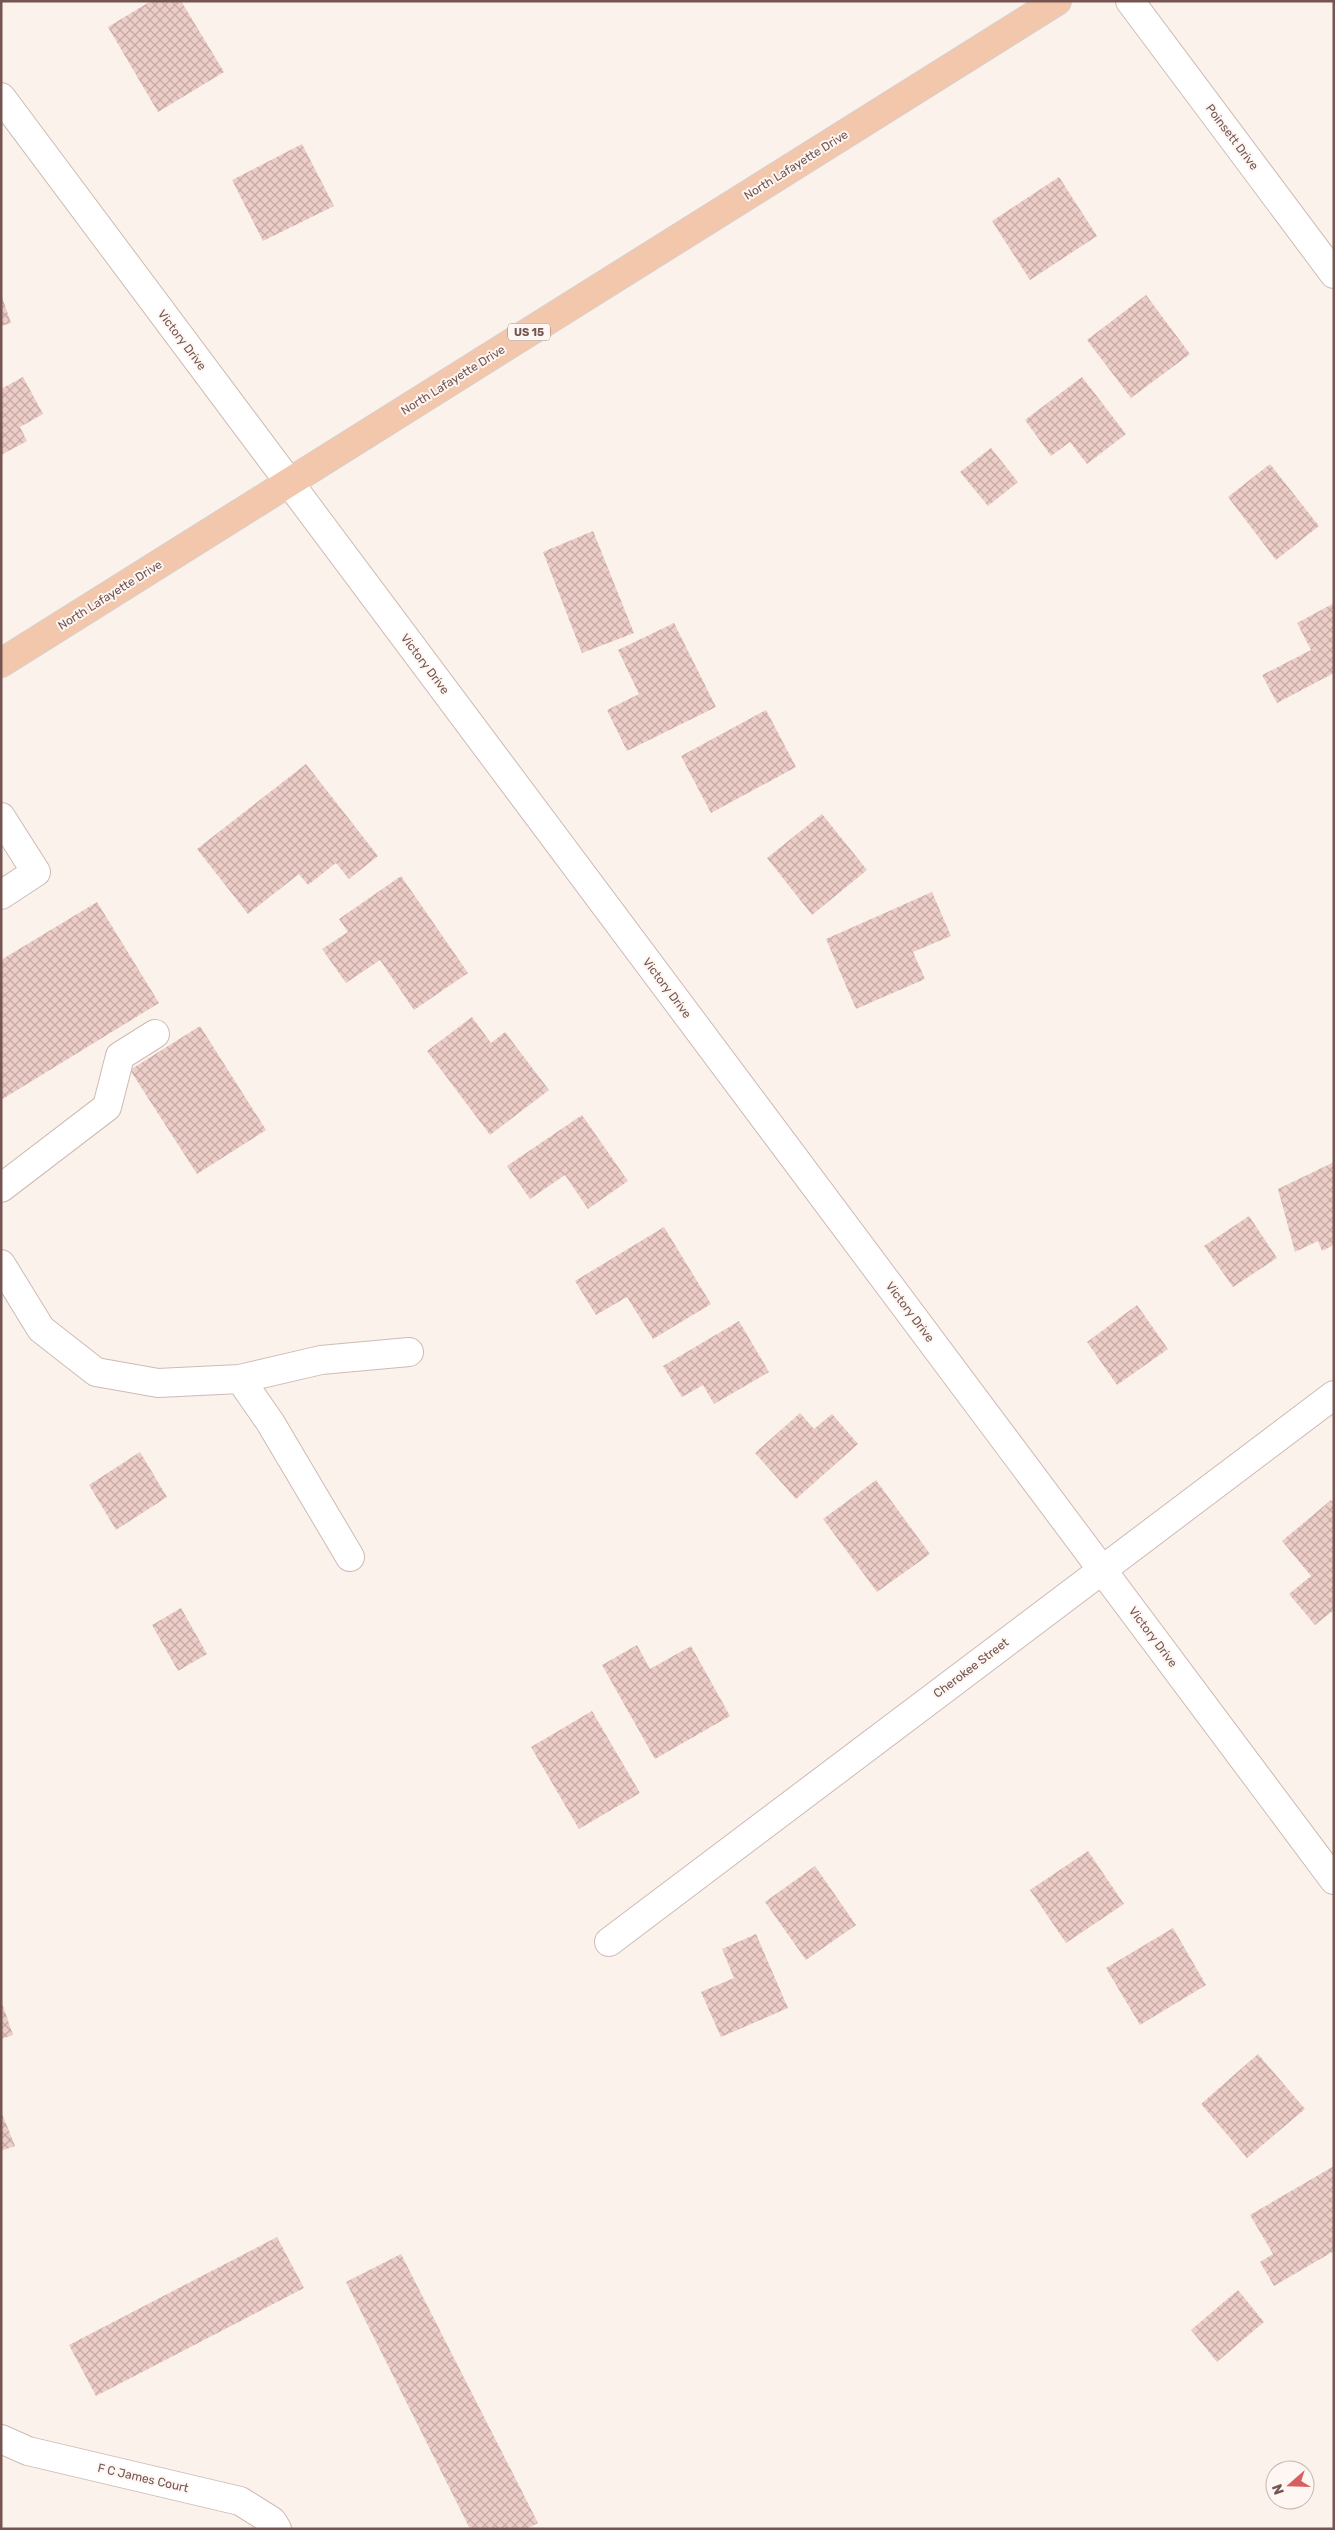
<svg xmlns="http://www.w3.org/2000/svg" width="1335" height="2530" viewBox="0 0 1335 2530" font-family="Rubik,sans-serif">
	<defs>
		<pattern id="building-cross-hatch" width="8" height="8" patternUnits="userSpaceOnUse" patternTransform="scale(1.25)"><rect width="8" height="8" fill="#edcdc7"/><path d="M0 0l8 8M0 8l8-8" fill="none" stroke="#c5a9a4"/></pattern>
	</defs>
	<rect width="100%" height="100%" fill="#fbf2ec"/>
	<!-- building -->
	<path fill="url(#building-cross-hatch)" d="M151,1h30l43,71 -66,40 -50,-85z
		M302,144l32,62 -71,35 -31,-61z
		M1059,177l38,59 -67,44 -38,-59z
		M1,294l10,29 -10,3z
		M1146,295l44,59 -59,44 -44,-58z
		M23,377l20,37 -23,13 7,14 -26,14v-66z
		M1082,377l44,57 -39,30 -17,-22 -19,14 -26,-36z
		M991,448l27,34 -30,24 -28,-34z
		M1270,464l49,62 -43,34 -48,-63z
		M593,531l41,102 -52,20 -39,-101z
		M1334,603v70l-57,30 -15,-28 49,-25 -14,-27z
		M674,623l42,84 -89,44 -20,-41 32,-16 -21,-44z
		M766,710l30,57 -85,46 -30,-57z
		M306,764l72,92 -29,23 -13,-16 -28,22 -9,-11 -51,40 -51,-65z
		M822,814l45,56 -55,45 -45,-57z
		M401,876l67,97 -54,37 -34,-50 -34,23 -24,-34 26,-17 -9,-13z
		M932,892l19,44 -38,16 12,27 -69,30 -30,-70z
		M97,902l62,101 -158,97v-140z
		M472,1017l19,26 14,-11 44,58 -59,45 -63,-84z
		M200,1026l66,104 -69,44 -67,-104z
		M582,1115l46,66 -40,28 -23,-34 -35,24 -23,-33z
		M1334,1162v83l-12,6 -4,-10 -23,11 -17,-63z
		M1249,1216l28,42 -44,29 -29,-41z
		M664,1227l47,77 -58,35 -26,-42 -31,18 -21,-34z
		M1137,1305l31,44 -51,36 -30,-43z
		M739,1321l30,51 -55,32 -11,-19 -21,12 -19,-31z
		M800,1413l14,16 18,-15 26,30 -62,55 -41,-46z
		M140,1452l27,45 -51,33 -27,-45z
		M876,1480l54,74 -53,38 -54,-73z
		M1331,1500l3,3v107l-19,15 -26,-31 22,-18 -29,-35z
		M181,1608l26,46 -29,17 -26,-46z
		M637,1645l13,24 41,-23 39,70 -75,43 -53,-94z
		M592,1711l48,82 -61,36 -48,-82z
		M1088,1851l36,53 -58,39 -36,-53z
		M815,1866l41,59 -50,35 -41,-58z
		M1173,1928l33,57 -66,40 -34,-57z
		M756,1934l32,74 -67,29 -20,-45 33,-14 -12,-29z
		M1,2000l12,35 -12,4z
		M1258,2054l47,55 -58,49 -46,-54z
		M1,2111l14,35 -14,5z
		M1334,2166v85l-60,35 -14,-24 13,-8 -23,-39z
		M277,2237l27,51 -208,108 -27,-51z
		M401,2254l137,269 -12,6h-56l-124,-247z
		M1238,2290l26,32 -47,40 -26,-32z"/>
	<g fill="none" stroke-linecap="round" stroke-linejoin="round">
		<defs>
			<path id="minor" d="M1130,1l204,273
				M1,97l1333,1783
				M1,817l35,55 -35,23
				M1,1188l106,-81 13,-51 35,-22
				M1,1264l40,65 55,43 62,11 82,-4 81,-19 88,-8
				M240,1379l30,43 80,135
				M609,1942l725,-547
				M1,2439l27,12 212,50 32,20 5,8"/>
			<path id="major" d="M1,663l1056,-662"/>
		</defs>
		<!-- minor casing -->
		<use href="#minor" stroke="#cebab5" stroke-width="30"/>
		<!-- major casing -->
		<use href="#major" stroke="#d8cfce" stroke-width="30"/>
		<!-- minor -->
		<use href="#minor" stroke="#fff" stroke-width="28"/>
		<!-- major -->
		<use href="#major" stroke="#f2c7ac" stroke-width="28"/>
	</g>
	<g text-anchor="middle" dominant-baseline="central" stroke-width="4" stroke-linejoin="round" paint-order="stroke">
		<!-- shield labels -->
		<rect fill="#fdf6f2" stroke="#9d8581" stroke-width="1" x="508" y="323.5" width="42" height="17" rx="4"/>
		<g font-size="11" font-weight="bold" fill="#745551">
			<text x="529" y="332">US 15</text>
		</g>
		<!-- street labels -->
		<g font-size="12" fill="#745551" stroke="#fdf6f2">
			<text transform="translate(1232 137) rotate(53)">Poinsett Drive</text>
			<text transform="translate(796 165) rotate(-32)">North Lafayette Drive</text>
			<text transform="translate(182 340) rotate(53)">Victory Drive</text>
			<text transform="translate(453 380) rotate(-32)">North Lafayette Drive</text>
			<text transform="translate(110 595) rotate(-32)">North Lafayette Drive</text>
			<text transform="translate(425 664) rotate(53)">Victory Drive</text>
			<text transform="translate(667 988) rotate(53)">Victory Drive</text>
			<text transform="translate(910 1312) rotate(53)">Victory Drive</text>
			<text transform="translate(1153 1637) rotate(53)">Victory Drive</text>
			<text transform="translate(971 1668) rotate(-37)">Cherokee Street</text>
			<text transform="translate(143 2478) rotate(13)">F C James Court</text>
		</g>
	</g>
	<!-- border -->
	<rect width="1335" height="2530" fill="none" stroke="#745551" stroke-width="5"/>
	<!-- north arrow -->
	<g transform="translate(1290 2485) rotate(250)"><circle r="24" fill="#fdf6f2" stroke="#c6b6b2"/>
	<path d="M0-4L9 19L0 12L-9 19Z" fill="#d75f61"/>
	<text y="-8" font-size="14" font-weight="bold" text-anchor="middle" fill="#745551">N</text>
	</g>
</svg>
